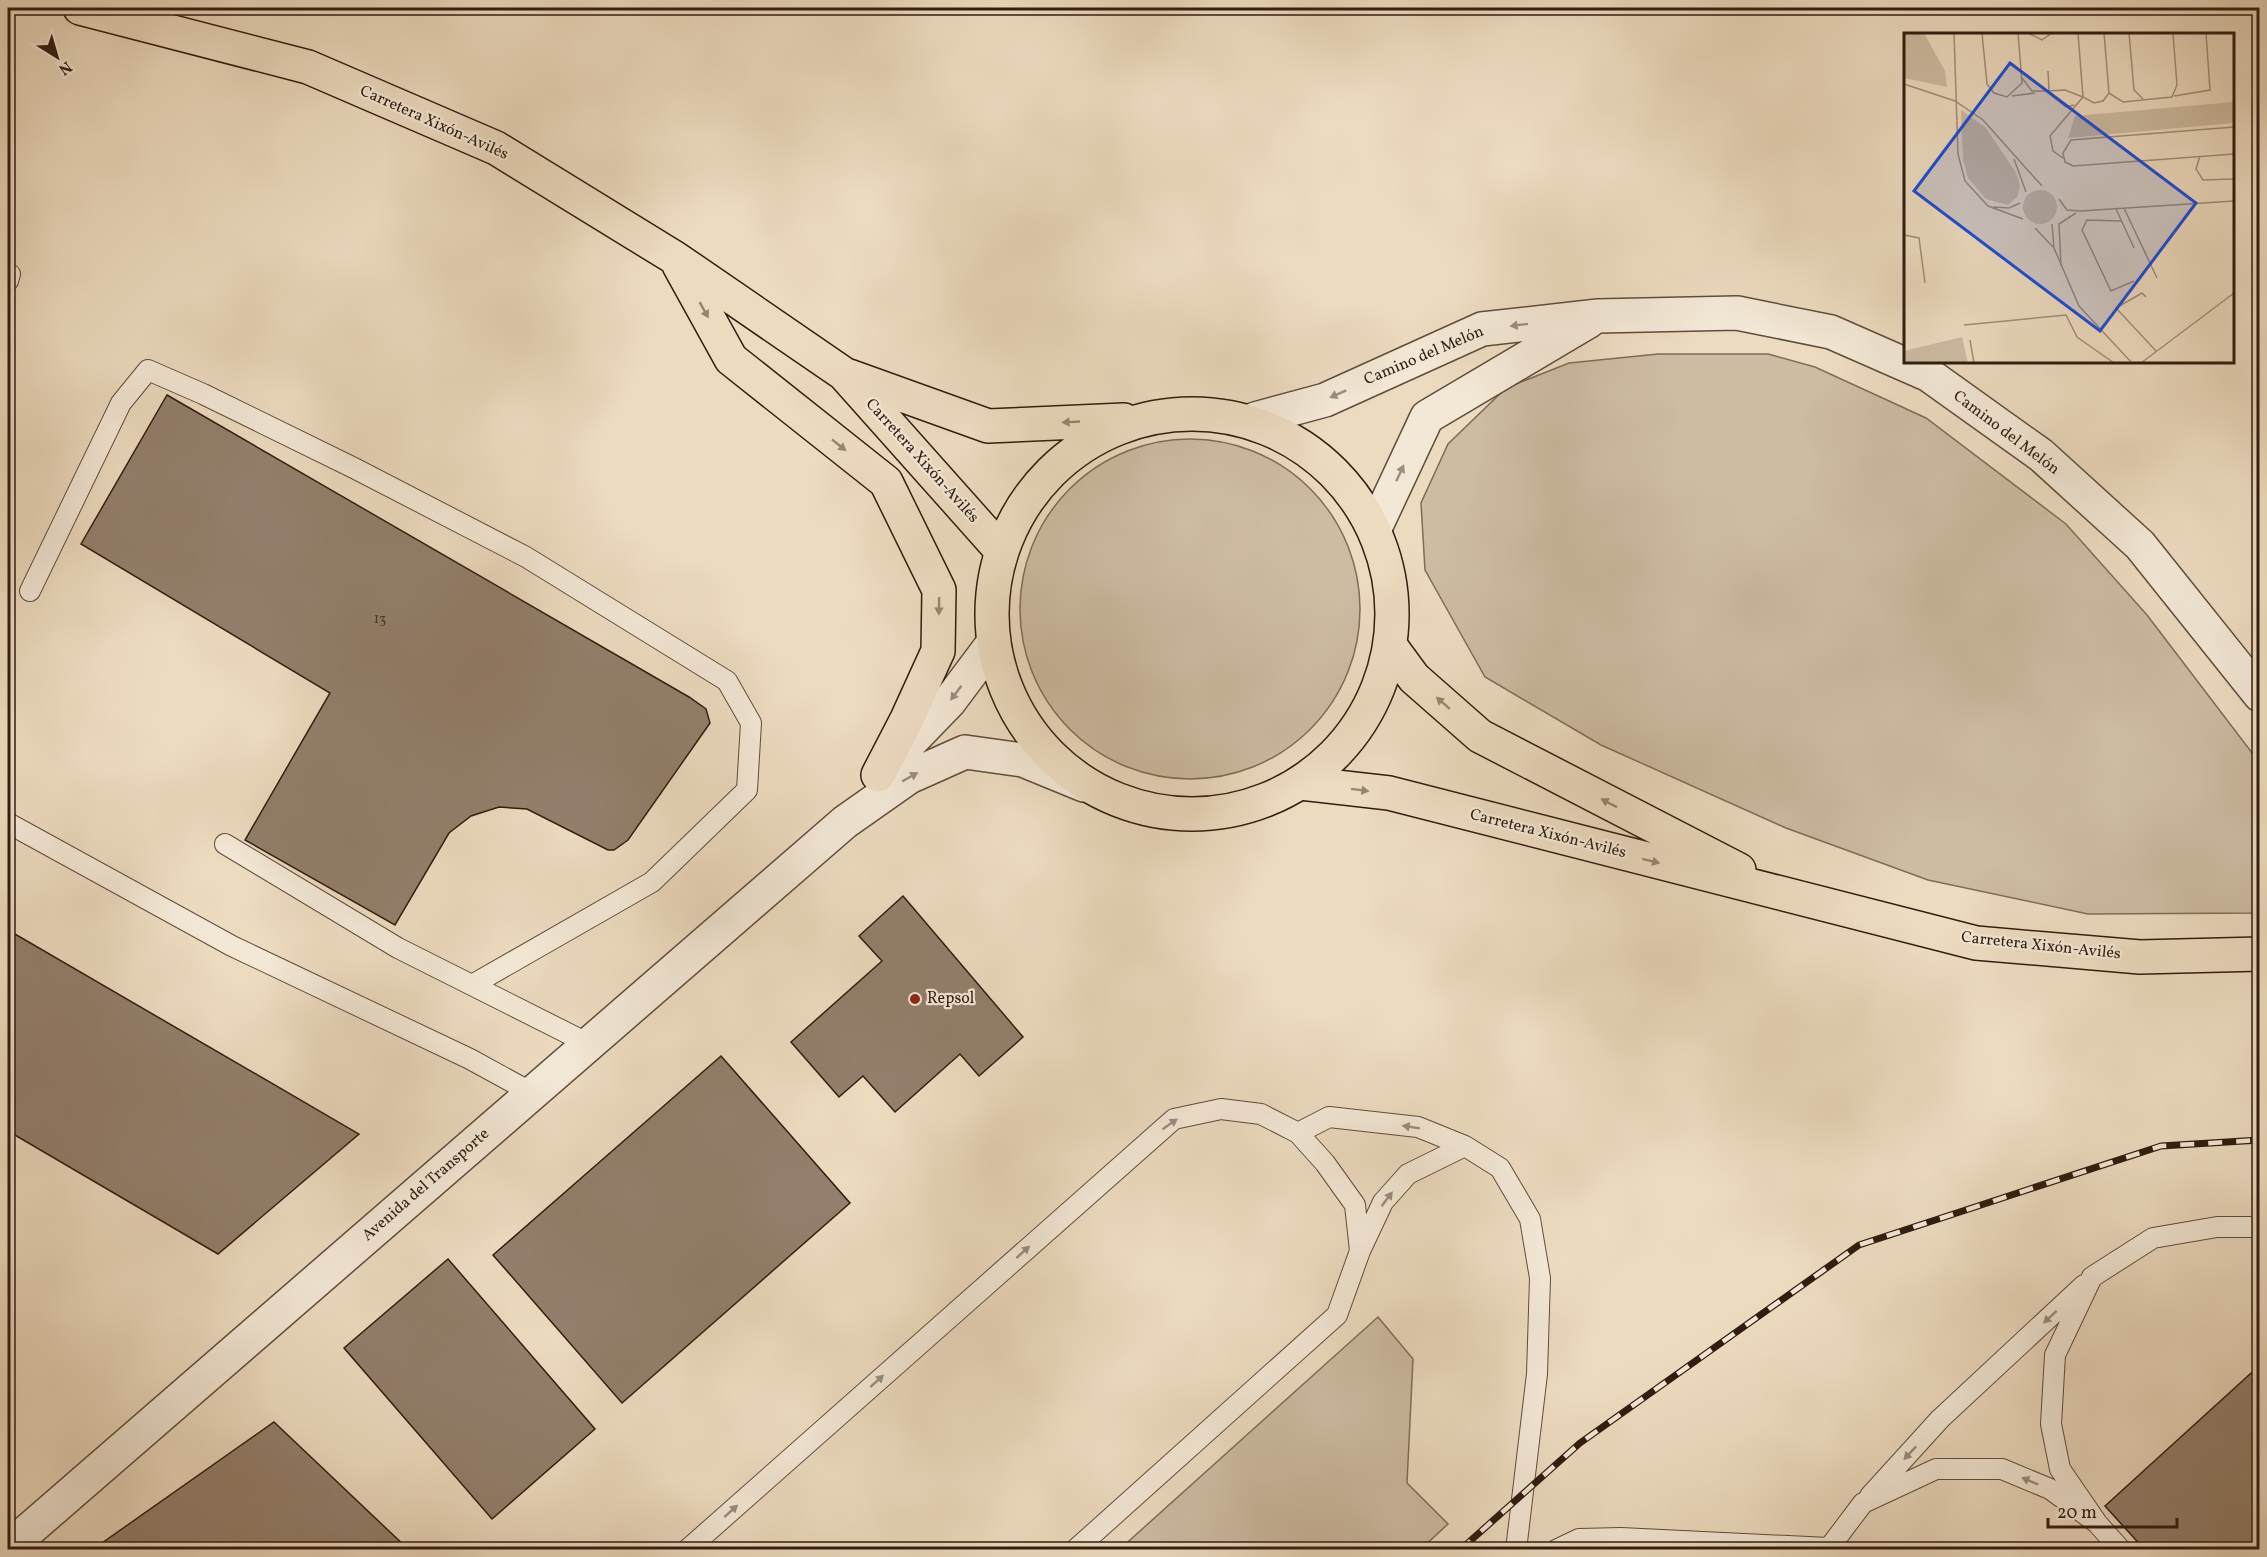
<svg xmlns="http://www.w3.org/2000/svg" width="2267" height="1557" viewBox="0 0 2267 1557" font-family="Vollkorn,serif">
	<rect width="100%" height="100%" fill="#eddbc0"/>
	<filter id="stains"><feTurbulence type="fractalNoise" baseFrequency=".00333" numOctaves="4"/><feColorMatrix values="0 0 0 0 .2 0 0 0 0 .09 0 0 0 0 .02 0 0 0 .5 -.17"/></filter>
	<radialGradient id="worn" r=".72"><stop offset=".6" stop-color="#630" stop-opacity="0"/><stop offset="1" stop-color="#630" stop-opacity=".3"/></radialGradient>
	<!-- green -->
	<path fill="#cdbba2" stroke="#7f6c59" stroke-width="1.5" d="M1658,354h110l47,13 111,51 140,106 81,91 112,147v151l-171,1 -160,-34 -142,-52 -185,-83 -116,-68 -60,-107 -4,-67 27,-59 58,-56 63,-25z
		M1020 609a170 170 0 1 1 340 0a170 170 0 1 1-340 0Z
		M1378,1317l35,42 -6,124 41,41 -27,25h-301z"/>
	<!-- building -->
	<path fill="#937f6c" stroke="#311c10" stroke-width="1.5" d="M167,395l522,302 17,12 4,14 -82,117 -14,10h-6l-81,-41 -28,-2 -28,9 -22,17 -54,92 -150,-85 85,-147 -249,-149z
		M903,896l120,141 -44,39 -19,-22 -65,58 -32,-36 -24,21 -48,-55 91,-81 -23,-25z
		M8,930l351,204 -141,120 -210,-123z
		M721,1056l129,147 -228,200 -129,-148z
		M448,1259l147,170 -103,90 -148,-171z
		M2260,1365v185h-115l-40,-44z
		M274,1422l135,128h-317z"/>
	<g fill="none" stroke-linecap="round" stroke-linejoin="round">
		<defs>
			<path id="lane" d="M8,273l2,1 -2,7
				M30,591l91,-188 27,-33 55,24 151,74 172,89 201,124 24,42 -4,67 -95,92 -180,103
				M8,823l224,123 238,113 62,34
				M225,844l173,104 191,96
				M1298,1133l31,-16 89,10 47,19 35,22 30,51 10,59 -3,96 -21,176
				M1360,1251l23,-49 25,-28 57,-28
				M1870,1496l70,-77 144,-134
				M687,1550l487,-431 47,-10 40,5 37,19 27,30 30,42 5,46 -23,64 -262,235
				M1556,1550l23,-11 42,-1 208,10 34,-45 73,-34h66l48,20 47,34
				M2121,1550l-24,-27 -37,-54 -9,-45 4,-69 37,-78 61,-39 64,-11h43"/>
			<path id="street" d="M1255,419l70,-19 157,-71 116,-13 139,-3 94,19 98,43 112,80 99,90 120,150
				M1376,526l51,-109 162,-96
				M886,767l63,-65 42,-56
				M8,1548l837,-726 64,-45 56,-25 58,8 61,25"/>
			<path id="highway" d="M80,8l228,59 188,81 179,110 169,116 155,174
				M679,265l52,94 155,123 53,108 -1,61 -31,68 -29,56
				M849,376l139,50 136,-6
				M992 614a200 200 0 1 1 400 0a200 200 0 1 1-400 0Z
				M1392,648l22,30 66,58 259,134
				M1301,783l88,10 587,150 164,14 120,-3"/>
		</defs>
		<!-- lane casing -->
		<use href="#lane" stroke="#604c3c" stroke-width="22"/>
		<!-- street casing -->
		<use href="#street" stroke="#604c3c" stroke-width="36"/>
		<!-- highway casing -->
		<use href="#highway" stroke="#311c10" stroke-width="36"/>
		<!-- lane -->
		<use href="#lane" stroke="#f3e8d6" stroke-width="20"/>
		<!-- street -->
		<use href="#street" stroke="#f3e8d6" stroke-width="33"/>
		<!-- highway -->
		<use href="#highway" stroke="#eddbc0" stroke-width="33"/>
		<defs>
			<path id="rail" d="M1460,1550l120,-107 279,-198 302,-99 99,-6"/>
		</defs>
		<!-- rail casing -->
		<use href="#rail" stroke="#311c10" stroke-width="7"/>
		<!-- rail -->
		<use href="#rail" stroke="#f3e8d6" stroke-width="4.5" stroke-dasharray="14" stroke-linecap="butt"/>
	</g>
	<!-- one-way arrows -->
	<defs><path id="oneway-solid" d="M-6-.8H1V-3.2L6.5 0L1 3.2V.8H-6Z" transform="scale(1.5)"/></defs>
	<g fill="#988571">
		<use href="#oneway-solid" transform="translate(704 310) rotate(61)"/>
		<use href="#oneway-solid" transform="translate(1071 422) rotate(177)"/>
		<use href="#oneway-solid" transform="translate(839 445) rotate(39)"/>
		<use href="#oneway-solid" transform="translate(939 606) rotate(91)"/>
		<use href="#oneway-solid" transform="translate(1443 703) rotate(-139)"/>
		<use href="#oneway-solid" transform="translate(1360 790) rotate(7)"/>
		<use href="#oneway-solid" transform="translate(1609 803) rotate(-153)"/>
		<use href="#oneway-solid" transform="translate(1651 861) rotate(14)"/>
	</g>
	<g fill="#9c8c7d">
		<use href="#oneway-solid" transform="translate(1519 325) rotate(173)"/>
		<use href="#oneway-solid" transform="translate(1338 394) rotate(156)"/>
		<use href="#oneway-solid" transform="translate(1400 473) rotate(-65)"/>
		<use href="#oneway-solid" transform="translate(956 693) rotate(127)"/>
		<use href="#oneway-solid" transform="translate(910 777) rotate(-29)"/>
		<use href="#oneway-solid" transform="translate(1170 1124) rotate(-35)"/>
		<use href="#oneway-solid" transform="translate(1411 1127) rotate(-171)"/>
		<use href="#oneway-solid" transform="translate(1387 1199) rotate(-53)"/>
		<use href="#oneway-solid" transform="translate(1023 1252) rotate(-42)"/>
		<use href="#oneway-solid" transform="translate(2050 1317) rotate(137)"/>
		<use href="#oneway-solid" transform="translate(877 1381) rotate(-42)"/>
		<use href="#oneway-solid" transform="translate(1910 1453) rotate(133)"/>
		<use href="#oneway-solid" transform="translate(2030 1481) rotate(-157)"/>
		<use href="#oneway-solid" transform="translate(731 1511) rotate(-42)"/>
	</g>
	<!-- markers -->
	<circle fill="#8f2418" stroke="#f3e8d6" stroke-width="2" cx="915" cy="999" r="6"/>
	<g text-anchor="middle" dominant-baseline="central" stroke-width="4.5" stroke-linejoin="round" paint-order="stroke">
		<!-- number labels -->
		<g font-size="14" fill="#4a3527">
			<text x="380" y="619">13</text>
		</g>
		<!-- street labels -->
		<g font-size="16" fill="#311c10" stroke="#f3e8d6">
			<text transform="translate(434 123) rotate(24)">Carretera Xixón-Avilés</text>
			<text transform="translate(1424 356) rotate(-23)">Camino del Melón</text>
			<text transform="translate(2006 433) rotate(37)">Camino del Melón</text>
			<text transform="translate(922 461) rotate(48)">Carretera Xixón-Avilés</text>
			<text transform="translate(1548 834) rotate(14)">Carretera Xixón-Avilés</text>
			<text transform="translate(2041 946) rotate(6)">Carretera Xixón-Avilés</text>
			<text transform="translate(426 1185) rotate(-41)">Avenida del Transporte</text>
		</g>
		<!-- poi labels -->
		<g font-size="16" fill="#311c10" stroke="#f3e8d6" text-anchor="start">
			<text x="927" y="999">Repsol</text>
		</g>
	</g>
	<!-- overview -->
	<g transform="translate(1904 33)">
		<rect width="330" height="330" fill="#eddbc0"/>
		<path d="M0,0h20l21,38 2,16 -43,-9zM330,69v21l-166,15 7,-22zM57,77l24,17 30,44 5,13 -2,12 -10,9 -22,-6 -18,-21 -5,-18zM119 174a17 17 0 1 1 34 0a17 17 0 1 1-34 0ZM58,304l6,26h-64v-12z" fill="#cdbba2"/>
		<path fill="none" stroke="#a28f7a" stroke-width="1.5" d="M50,0l4,121 7,27 23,25 35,13M78,0l5,51 7,9 13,4 15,-14 -4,-50M124,0l14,7 10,-7M174,0l5,64 11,6 9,-2 6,-8 -5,-60M225,0l5,57 9,9M144,38l1,19M118,45l10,13h14l20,16 8,-2M0,51l51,17 28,19 59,66M142,58l19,-1 18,7 -33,39 3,15 10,7M205,60l14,9 49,-5 5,-12 -4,-52M108,63l23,-3M270,63l36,-6 -4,-57M330,94l-163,13 -8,13 2,9 8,4 161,-12M296,123l-4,13 7,11 31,-1M110,126l12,33M155,166l8,11 14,1 153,-10M89,174l16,1 11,-5M220,175l33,70M212,176l18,39M218,188l-35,-1 -5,10 29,61 23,-10M148,191l2,24 25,58 53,57M131,195l18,19M0,202l15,3 6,45M157,233l-2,-42 17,-11M242,264l-4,-4 -26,15 40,43M60,292l102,-10 11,22 37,26M66,307l4,23M237,330l93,-70"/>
		<path fill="#1d4ed8" fill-opacity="0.15" stroke="#1d4ed8" stroke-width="3" d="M106,30l186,140 -96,128 -186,-140z"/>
		<rect width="330" height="330" fill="none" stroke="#311c10" stroke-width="3"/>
	</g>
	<!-- margin -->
	<rect width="2267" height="1557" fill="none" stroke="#eddbc0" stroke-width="30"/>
	<rect x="9" y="9" width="2249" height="1539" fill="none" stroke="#311c10" stroke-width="3"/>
	<rect x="15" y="15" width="2237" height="1527" fill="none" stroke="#311c10" stroke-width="1.5"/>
	<!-- north arrow -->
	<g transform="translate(57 57) rotate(143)" stroke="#f3e8d6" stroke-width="4.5" paint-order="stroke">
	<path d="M0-4.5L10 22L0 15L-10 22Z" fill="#311c10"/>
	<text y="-9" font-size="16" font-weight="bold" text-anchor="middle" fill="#311c10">N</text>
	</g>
	<!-- scale -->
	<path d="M2048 1518v9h129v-9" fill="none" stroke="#311c10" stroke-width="3"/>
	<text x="2057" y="1518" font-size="18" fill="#311c10" stroke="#f3e8d6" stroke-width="4.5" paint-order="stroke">20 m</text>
	<rect width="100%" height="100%" filter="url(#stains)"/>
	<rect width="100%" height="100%" fill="url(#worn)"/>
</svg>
